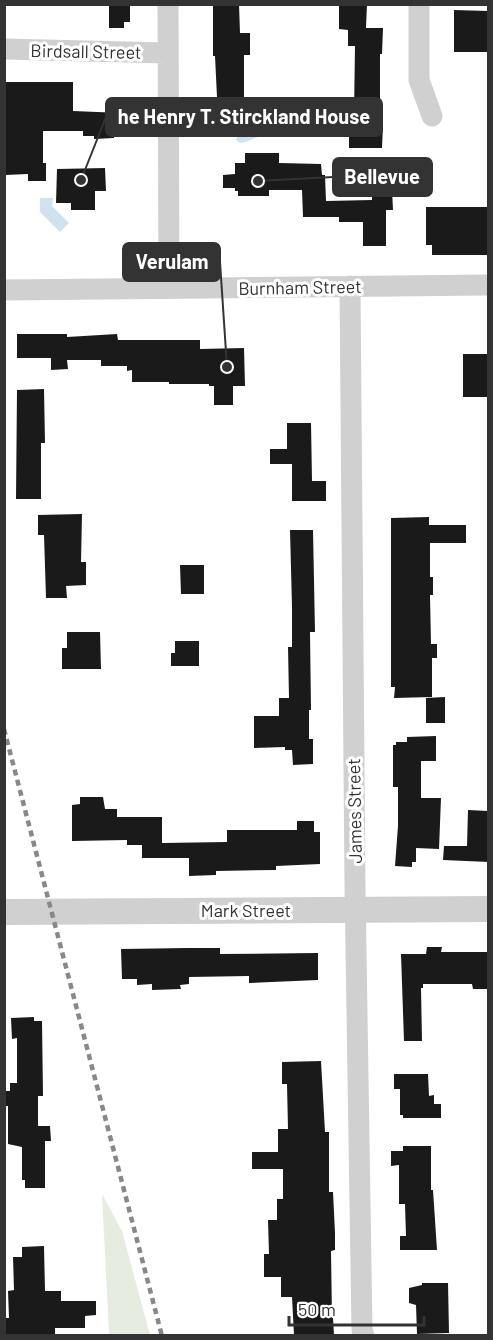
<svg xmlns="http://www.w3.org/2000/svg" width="493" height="1340" viewBox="0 0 493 1340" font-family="Barlow,sans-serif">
	<rect width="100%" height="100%" fill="#fff"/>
	<!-- green -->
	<path fill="#e6ecdf" d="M102,1194l20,37 28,104h-43l2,-2z"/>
	<!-- water -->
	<path fill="#cfe2ee" d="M257,122l10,5 -1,8c-10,1 -16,7 -26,8l-4,-3 2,-6z
		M40,198h13l-1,8 17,17 -9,9 -20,-20z"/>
	<!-- building -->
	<path fill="#1a1a1a" d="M109,4h21v18h-6v6h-15z
		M213,4h26l1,29h10v22h-6v43h10v13h-35v-14h-2l-2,-41h-2z
		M339,4h28l-1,24h17l-1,26h-2v71h3l-1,23h-33v-23h2v-12h3l1,-67h-7v-16l-9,-1z
		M454,10l35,1v41h-35z
		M4,82h69v29l49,2v23h-8v2l-20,1v-3h-11v-5h-40v32h3v18h-18v-7l-23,1z
		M245,153h34v10l42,1 1,11h3l1,26 46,-1v-11h20l1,21h-7v36h-23v-24h-24v-5h-36l-1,-27h-33v6h-31v-5h-3v-3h-12v-13l12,-1v-11h10z
		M105,168l1,23h-11v19h-24v-7h-15l1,-34z
		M426,207h63v48h-57v-10h-6z
		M17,334h50v3l50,-3 1,6h82v9l44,-1 1,38h-12v19h-19v-19h-5v-2h-40v-2h-37v-12l-5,1v-5h-26v-6h-34l1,9 -17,1v-12h-34z
		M463,354h26v43h-26z
		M44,389l1,54h-4v56h-25l1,-109z
		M287,423h24l1,58h14v20h-34v-37h-22v-15h17z
		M82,514l-1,48h5v23l-20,1 1,12h-21l-2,-63h-6v-20z
		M429,517v8h37v18h-36v34h3v18h-3l1,49h6v14h-5v39l-38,1 1,-11h-4v-169z
		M290,530h23l2,102h-5l1,78h-2v29h4v25l-20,1 -1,-15h-7v-3l-31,1v-32h25v-18h10l-1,-51h4v-40z
		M180,565h24v29h-23z
		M67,632h33l1,37h-39v-21h5z
		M175,641h24v25h-28v-13h4z
		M445,697v26h-19v-25z
		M436,736v25h-15v37h20l-2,51 -23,-1v14h-4v5l-17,-1 3,-40v-39h-5v-42h3v-3h11v-5z
		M80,797h23l2,12h12v8h45v26l65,-1v-12h70v-9h17v11h6v32l-44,2v4l-60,1v4l-27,1v-18h-47v-13h-15v-5l-55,1v-36l8,-1z
		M468,810l21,1v51l-46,-2 1,-14h23z
		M427,947h15l-1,5h48v37h-16l-1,-5h-49v4h-2l1,53h-18l-3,-87h25z
		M188,948h32v6l98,-1v27l-69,3v-7l-60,1v7l-9,1 1,4 -29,1v-6l-15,1v-6h-15l-1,-30z
		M34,1017v4h8l1,75h-5v30h12l1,15h-6v47h-20v-8h-3v-33l-14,-3v-38h-4v-15h6v-8h7v-45l-5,1 -1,-21z
		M321,1061l4,71h4v60h4l2,41v17l-4,1 1,67h1l1,17h-40l-2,-38h-11v-20h-17v-23h5l-1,-34h9v-21h6v-30h-31v-17h26v-23h10l-1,-45h-5v-22z
		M394,1074h34l1,22 5,-1v9h7v14h-38v-3h-3v-26h-6z
		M403,1146h28v44h2l4,60h-37v-14h6l-1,-32h-6v-39l-8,1v-15h12z
		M44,1246l1,45h16v10h35v14l-11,1v12h-30v7h-51v-17h5l-1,-27 6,-1 -1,-33h9v-10z
		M422,1283h26l1,50 -32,1 -1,-29 -7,-2v-15l13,-3z"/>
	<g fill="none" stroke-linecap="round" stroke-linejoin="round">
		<!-- minor -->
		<path stroke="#d0d0d0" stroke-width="21" d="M168,4l1,284
			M419,4v76l13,36
			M4,49l163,4
			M350,286l5,600 7,444 2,6
			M4,290l484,-5"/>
		<!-- tertiary -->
		<path stroke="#d0d0d0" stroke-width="26" d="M4,912l484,-3"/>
		<!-- rail -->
		<path stroke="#888" stroke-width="4.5" stroke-dasharray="6 4.5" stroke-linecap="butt" d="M4,729l158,607"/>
	</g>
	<g text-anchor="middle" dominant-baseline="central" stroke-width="6" stroke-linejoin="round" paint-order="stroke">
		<!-- street labels -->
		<g font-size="18" fill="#333" stroke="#fff">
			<text transform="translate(86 51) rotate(1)">Birdsall Street</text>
			<text transform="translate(300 287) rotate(-1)">Burnham Street</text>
			<text transform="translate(354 811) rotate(-91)">James Street</text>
			<text x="246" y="910">Mark Street</text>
		</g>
	</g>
	<!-- callouts -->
	<path fill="none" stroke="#333" stroke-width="2" d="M81 180L106 117M258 181L333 177M227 367L220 262"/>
	<g fill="#333" stroke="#fff" stroke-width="2">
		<circle cx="81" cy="180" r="6"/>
		<circle cx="258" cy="181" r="6"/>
		<circle cx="227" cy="367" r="6"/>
	</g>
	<g fill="#333" stroke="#333" stroke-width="2">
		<rect x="106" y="98" width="276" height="38" rx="6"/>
		<rect x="333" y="158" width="99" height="38" rx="6"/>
		<rect x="123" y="243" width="97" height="38" rx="6"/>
	</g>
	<g font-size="20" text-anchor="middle" font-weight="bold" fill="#fff">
		<text x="244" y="124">he Henry T. Stirckland House</text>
		<text x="382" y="184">Bellevue</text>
		<text x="172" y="269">Verulam</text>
	</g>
	<!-- border -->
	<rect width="493" height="1340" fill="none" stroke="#333333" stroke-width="12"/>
	<!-- scale -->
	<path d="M289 1316v9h135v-9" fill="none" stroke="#333333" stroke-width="3"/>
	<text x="298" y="1316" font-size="18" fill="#333333" stroke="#ffffff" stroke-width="4.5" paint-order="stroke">50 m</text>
</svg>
